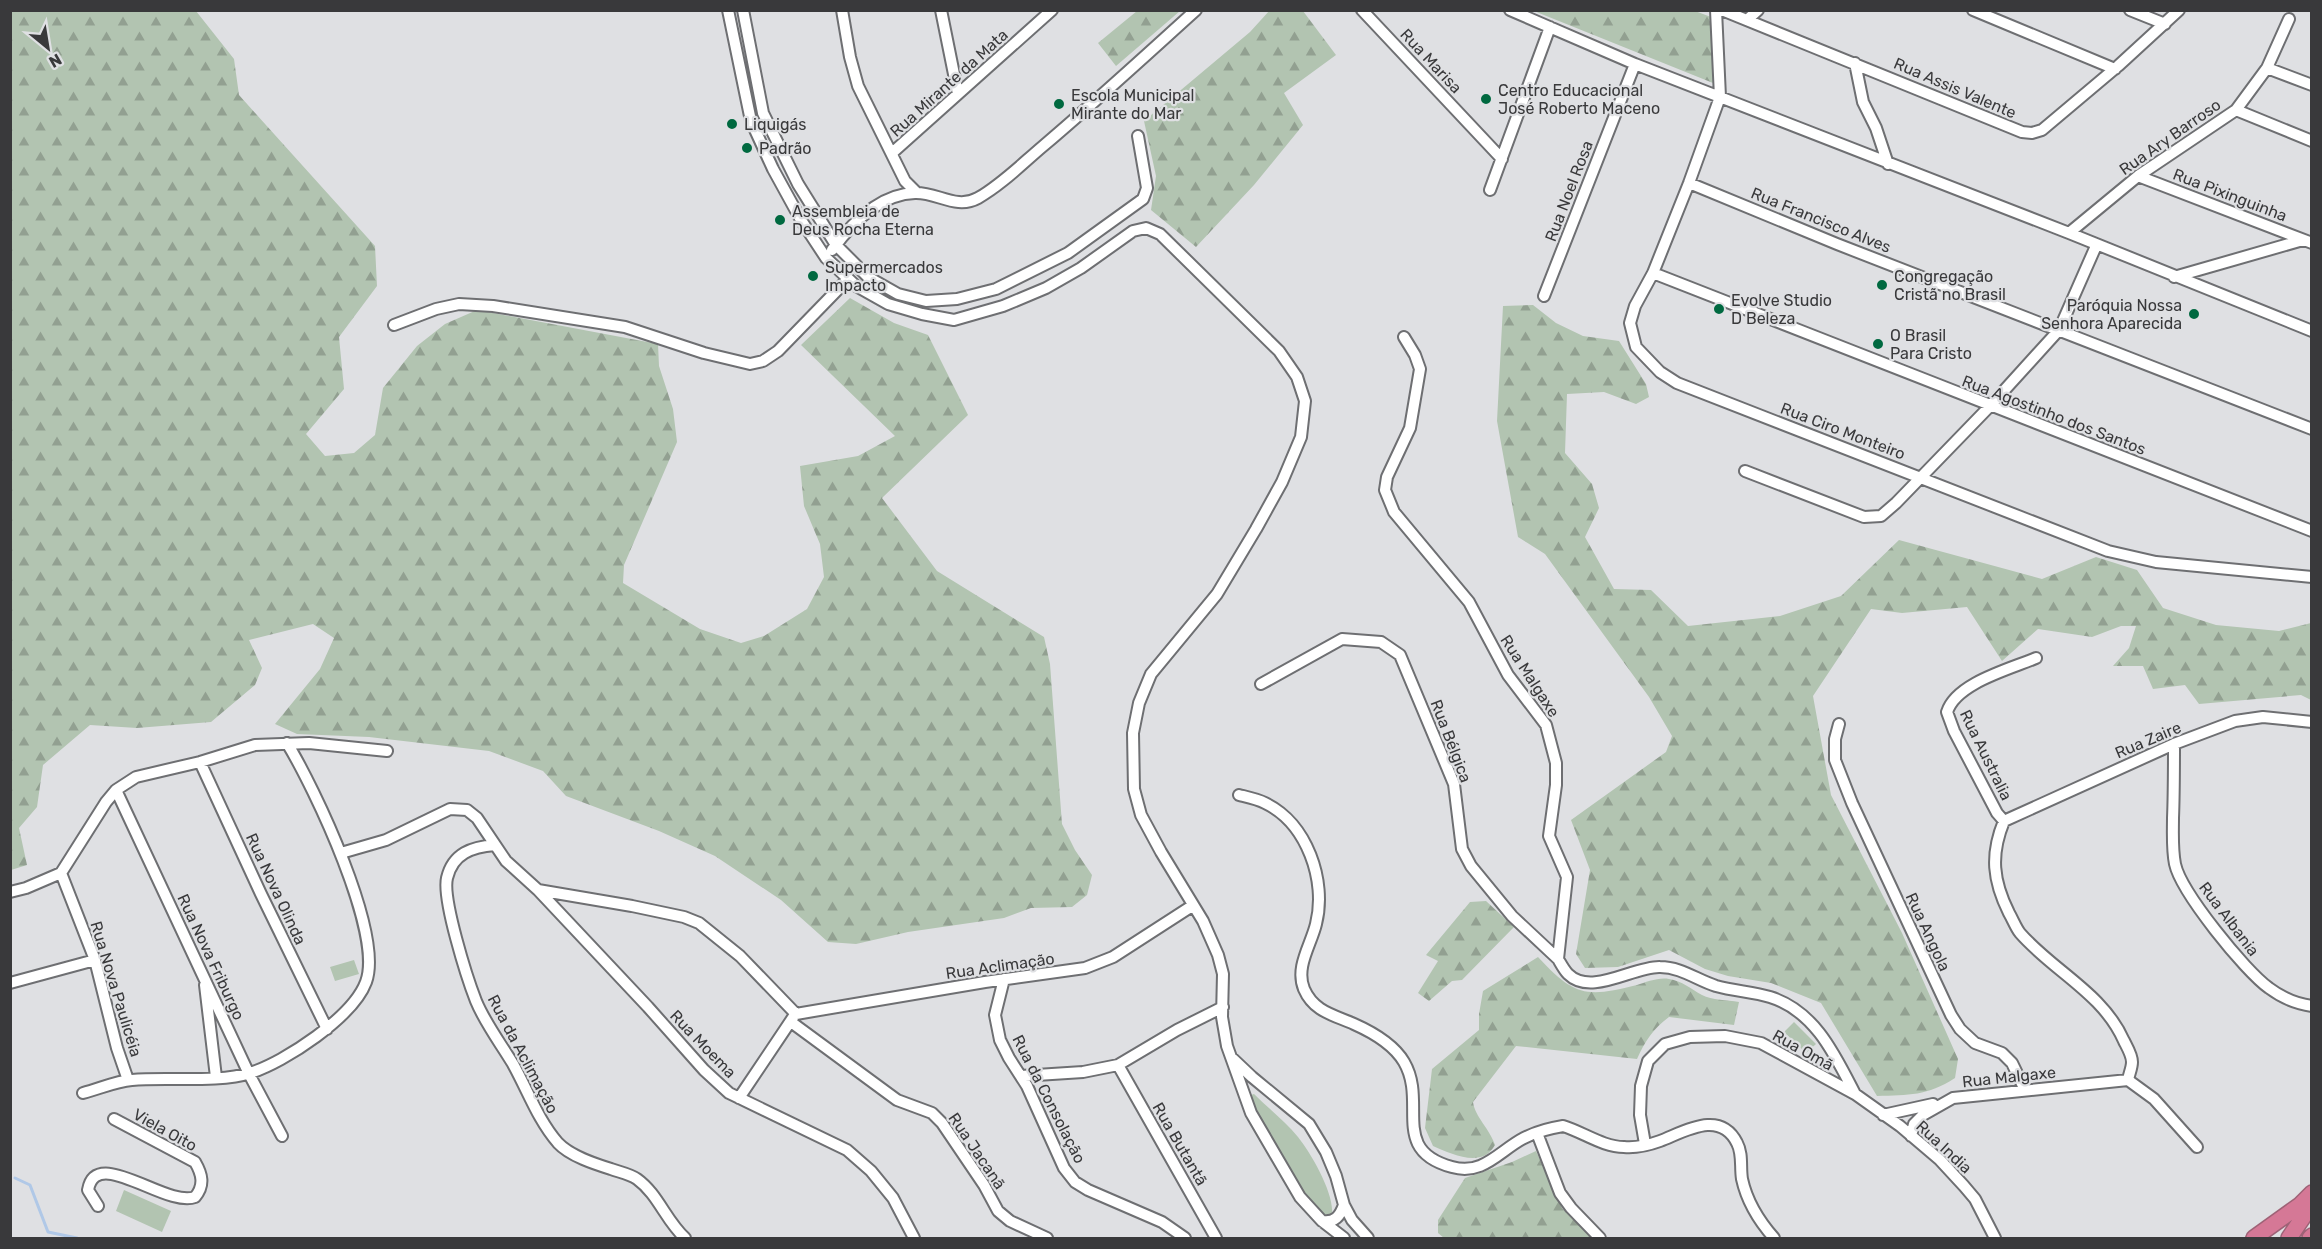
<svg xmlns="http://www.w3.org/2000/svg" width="2322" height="1249" viewBox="0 0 2322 1249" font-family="Rubik,sans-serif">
	<defs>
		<pattern id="forest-firs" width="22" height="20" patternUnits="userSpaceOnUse" patternTransform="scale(1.5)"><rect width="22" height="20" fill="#b2c4b1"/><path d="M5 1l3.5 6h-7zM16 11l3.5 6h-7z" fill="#92a091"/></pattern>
	</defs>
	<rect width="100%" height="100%" fill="#dfe0e3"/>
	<!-- green -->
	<path fill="#b2c4b1" d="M354,960l5,14 -24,7 -5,-14z
		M1794,1022l22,22 -10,9 -22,-21z
		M1254,1094c14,14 31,27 44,43 13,16 36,56 34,76l-5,2 -5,-2 -22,-25 -52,-92z
		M124,1190l47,21 -9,21 -46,-21z"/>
	<!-- forest -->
	<path fill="url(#forest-firs)" d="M1270,10l33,1 33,44 -52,38 19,32 -49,60 -58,62 -45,-37 5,-34 -12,-55 106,-89z
		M10,11h186l38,48 5,36 136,151 2,40 -38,51 5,52 -38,45 19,22 29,-3 21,-18 8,-47 34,-42 28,-22 32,-14 181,34 1,22 14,43 4,33 -53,123 -1,18 77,46 41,14 23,-7 43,-27 17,-32 -4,-33 -16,-38 -4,-40 58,-10 37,-20 -94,-91 49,-47 44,25 34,12 40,80 -86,83 55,73 107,66 6,27 12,160 13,26 17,25 -5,20 -15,12 -41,1 -27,10 -96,14 -52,12 -28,-2 -47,-42 -66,-44 -56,-25 -93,-35 -23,-25 -54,-20 -120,-14 -72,-3 -22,-10 45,-55 14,-31 -21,-14 -64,16 13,28 -7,17 -44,37 -74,6 -47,-3 -47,40 -6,42 -18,21 8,37 -16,5z
		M1137,11h43l-64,55 -18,-23z
		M1695,11l16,6 2,66 -179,-72z
		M1533,305l23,18 27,13 36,5 27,43 3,13 -13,7 -32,-12 -37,2 -2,59 27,31 7,24 -14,29 29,52 37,1 37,36 92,-10 61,-20 58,-56 143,39 54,-22 41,13 26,38 53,17 63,6 32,-8v77l-10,-5 -102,9 -14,-19 -32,4 -10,-23h-30l16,-18 7,-22h-15l-29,11 -54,-8 -36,32 -35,-54 -65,6 -31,-4 -58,87 18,99 71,138 56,126 -3,19c-28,18 -46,17 -78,18l-56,-93 -50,-20 -43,-7 -23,-7 -36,-19 -51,17 -33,1 -9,-14 14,-84 -19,-50 95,-68 6,-16 -23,-39 -104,-143 -27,-17 -21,-116 6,-115z
		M1486,901l28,26 -52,53 -10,1 -23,20 -11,-8 20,-32 -12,-6 44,-53z
		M1538,957c36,39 48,41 99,28 9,-3 22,-8 32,-6 13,2 22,10 33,16 10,5 25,5 37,7l-5,23 -65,-8c-16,12 -24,24 -32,42l-121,-13 -43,56c2,15 17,27 22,43 -13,24 -43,9 -62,1l-8,-18 7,-59 47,-39v-16l4,-23z
		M1536,1151l26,57 30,30h-148l-6,-5v-13l27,-42 47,-16z"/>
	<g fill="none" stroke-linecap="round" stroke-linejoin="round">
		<!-- stream -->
		<path stroke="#b0c8e7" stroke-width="3" d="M15,1178l15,7 18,47 29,6"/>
		<defs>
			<path id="minor" d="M728,10l23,111 22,48 28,51 25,38 30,28 32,18 34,10 32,6 49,-14 43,-18 35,-20 52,-37 13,-3 14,6 119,117 18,26 8,24 -4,36 -19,45 -26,47 -39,65 -66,80 -12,29 -6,30 1,56 7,26 20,37 42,69 15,34 5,19 -1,43 5,29 24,67 49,84 22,24 22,17
				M743,10l20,103 35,71 38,61 32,32 30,17 28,7 31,-2 39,-10 72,-36 75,-54 4,-11 -9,-52
				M842,10l8,47 8,29 47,95 11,11
				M941,10l17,84
				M1362,10l140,149
				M1510,10l125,54 434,169 243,98
				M1716,10l4,87 -31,86 -36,90 -18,33 -5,17 6,24 24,25 17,11 431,168 48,11 156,15
				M1722,10l300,122 10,1 10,-3 76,-64 61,-56
				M1973,10l142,59
				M2130,10l35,14
				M1747,20l11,-10
				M1855,63l8,39 13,26 12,36
				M2267,68l45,17
				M2236,110l76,31
				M892,153l160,-143
				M2138,176l174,67
				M1689,183l148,61 475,185
				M1490,190l60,-163
				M2069,233l69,-57 98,-66 31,-42 22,-49
				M832,250c19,-26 47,-56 83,-57 22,-1 41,17 63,5 23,-13 44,-34 64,-51 52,-44 103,-91 154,-137
				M1653,273l659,258
				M2174,277l129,-37
				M1544,296l91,-232
				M394,325l42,-16 23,-5 34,2 132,21 79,26 46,11 13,-3 15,-10 70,-72
				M1404,337l11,18 5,14 -10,59 -23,49 -2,13 9,22 75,90 39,73 38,50 10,38v22l-7,51 18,41 -9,82c3,5 6,11 10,15 23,23 66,-8 92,-7 21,0 37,13 56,19 18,5 37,6 54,11 45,14 65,58 85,97
				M1745,471l119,46 17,-1 15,-13 94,-97 69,-76 37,-84
				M2036,658c-26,11 -80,25 -89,54l7,19 43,82 7,8c-14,34 -11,60 5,92 4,7 7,15 11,20 33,38 83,60 104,108 3,6 8,14 8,21 0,6 -3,12 -4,18
				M1261,684l81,-45 39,3 19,13 54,129 8,65 9,17 41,50 46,43
				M1839,724l-4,15v21l17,43 99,212 9,14 15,14 27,10 10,10 13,27
				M2174,744c0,24 0,49 -1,74 0,15 -1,31 2,46 6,28 70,107 94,124 12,9 28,16 43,18
				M200,762l61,132 66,135
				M116,790l133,284 33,62
				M1239,795c8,2 18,4 26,8 42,20 62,78 51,121 -5,21 -21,43 -12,65 10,23 30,26 50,35 18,8 40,21 50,38 24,41 -15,88 48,105 31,9 47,-16 72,-29 12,-6 26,-10 39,-12 20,6 40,21 61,21 11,1 25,-2 36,-6 24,-9 60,-32 77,2 6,11 3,24 5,36 5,23 17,42 32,59
				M2004,821l170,-77 61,-23 28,-4 49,5
				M495,845c-23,2 -42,8 -48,33 -5,21 20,100 29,123 9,22 25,43 37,63 15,27 25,56 45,79 12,13 37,21 53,26 8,3 19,5 26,10 21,15 29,42 48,59
				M341,853l45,-13 64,-31 17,1 10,8 29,43 32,29 110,117 56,63 25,23 118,57 24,21 22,27 21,40
				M61,873l34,87 22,88 11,32
				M538,890l94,16 52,11 15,6 41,33 56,58
				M10,892l16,-4 35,-15 45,-71 10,-12 20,-13 64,-15 55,-17 54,-2 78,8
				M1004,979l-9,36 5,25 9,18 18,28 37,82 11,14 13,8 74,32 23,16
				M10,983l85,-23
				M205,985l11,92
				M796,1014l189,-32 100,-14 28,-11 79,-51
				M791,1022l106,78 35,13 10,10 42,62 14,26 12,10 37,17
				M1233,1059l19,18 57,47 17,28 10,24 8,29 8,15 16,18
				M1118,1065l98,173
				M1021,1076l62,-4 35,-7 59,-35 46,-23
				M2128,1080l26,19 43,48
				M83,1093c16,-4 33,-12 49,-13 33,-3 88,3 118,-7 35,-11 103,-56 116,-91 18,-48 -52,-195 -79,-239
				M739,1098l55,-82
				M1883,1115l50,-11
				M1537,1133l23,60 11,15 29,30
				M1911,1136l3,-12 9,-9 30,-17 175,-18
				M1645,1144l-5,-29 1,-29 7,-25 17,-17 25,-7 35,-1 36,7 94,51 45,32 40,34 24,26 11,13 20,39
				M98,1206l-10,-16c8,-45 78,18 107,7 10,-12 7,-23 0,-35l-81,-43
				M1322,1221c13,2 18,-5 22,-16"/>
			<path id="highway" d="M2254,1238l46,-33 12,-12
				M2289,1238l23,-34
				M2310,1238l2,-2"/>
		</defs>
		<!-- minor casing -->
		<use href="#minor" stroke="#6e6f72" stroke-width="14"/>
		<!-- highway casing -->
		<use href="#highway" stroke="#9e6276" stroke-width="18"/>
		<!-- minor -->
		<use href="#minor" stroke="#fff" stroke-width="10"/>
		<!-- highway -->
		<use href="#highway" stroke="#d57896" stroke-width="15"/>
	</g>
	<!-- markers -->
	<g fill="#006940" stroke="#dfe0e3" stroke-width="2">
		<circle cx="1486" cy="99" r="6"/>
		<circle cx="1059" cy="104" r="6"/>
		<circle cx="732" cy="124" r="6"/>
		<circle cx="747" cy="148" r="6"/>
		<circle cx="780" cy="220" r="6"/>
		<circle cx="813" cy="276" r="6"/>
		<circle cx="1882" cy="285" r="6"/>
		<circle cx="1719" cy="309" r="6"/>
		<circle cx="2194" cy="314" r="6"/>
		<circle cx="1878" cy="344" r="6"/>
	</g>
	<g text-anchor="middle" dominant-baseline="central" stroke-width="4.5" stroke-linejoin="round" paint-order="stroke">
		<!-- street labels -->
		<g font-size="16" fill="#39393b" stroke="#dfe0e3">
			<text transform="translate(1431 61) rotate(47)">Rua Marisa</text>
			<text transform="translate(949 83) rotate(-42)">Rua Mirante da Mata</text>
			<text transform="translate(1955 88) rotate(23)">Rua Assis Valente</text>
			<text transform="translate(2170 137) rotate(-35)">Rua Ary Barroso</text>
			<text transform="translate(1569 191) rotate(-69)">Rua Noel Rosa</text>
			<text transform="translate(2230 195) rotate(21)">Rua Pixinguinha</text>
			<text transform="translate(1821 220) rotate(22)">Rua Francisco Alves</text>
			<text transform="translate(2054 415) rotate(21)">Rua Agostinho dos Santos</text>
			<text transform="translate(1843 431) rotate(21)">Rua Ciro Monteiro</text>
			<text transform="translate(1530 676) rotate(57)">Rua Malgaxe</text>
			<text transform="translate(2148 740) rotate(-23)">Rua Zaire</text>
			<text transform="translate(1451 741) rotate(69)">Rua Bélgica</text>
			<text transform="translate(1986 755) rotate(64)">Rua Australia</text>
			<text transform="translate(276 889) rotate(65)">Rua Nova Olinda</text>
			<text transform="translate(2229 919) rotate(53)">Rua Albania</text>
			<text transform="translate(1928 932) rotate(65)">Rua Angola</text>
			<text transform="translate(211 957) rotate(65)">Rua Nova Friburgo</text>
			<text transform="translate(1000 966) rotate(-8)">Rua Aclimação</text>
			<text transform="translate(116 989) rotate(73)">Rua Nova Paulicéia</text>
			<text transform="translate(703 1044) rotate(46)">Rua Moema</text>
			<text transform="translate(1803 1050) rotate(29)">Rua Omã</text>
			<text transform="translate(523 1054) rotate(62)">Rua da Aclimação</text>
			<text transform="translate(2009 1077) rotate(-6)">Rua Malgaxe</text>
			<text transform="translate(1049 1099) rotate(63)">Rua da Consolação</text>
			<text transform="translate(165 1130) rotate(29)">Viela Oito</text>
			<text transform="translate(1180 1144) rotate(60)">Rua Butantã</text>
			<text transform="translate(1944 1147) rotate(43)">Rua India</text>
			<text transform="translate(977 1151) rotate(56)">Rua Jacanã</text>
		</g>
		<!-- poi labels -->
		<g font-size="16" fill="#39393b" stroke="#dfe0e3" text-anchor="start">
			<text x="1498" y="90">Centro Educacional<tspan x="1498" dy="18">José Roberto Maceno</tspan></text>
			<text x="1071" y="95">Escola Municipal<tspan x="1071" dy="18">Mirante do Mar</tspan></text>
			<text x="744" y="124">Liquigás</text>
			<text x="759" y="148">Padrão</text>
			<text x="792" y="211">Assembleia de<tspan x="792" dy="18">Deus Rocha Eterna</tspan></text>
			<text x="825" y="267">Supermercados<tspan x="825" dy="18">Impacto</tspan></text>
			<text x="1894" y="276">Congregação<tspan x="1894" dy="18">Cristã no Brasil</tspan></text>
			<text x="1731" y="300">Evolve Studio<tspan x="1731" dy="18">D Beleza</tspan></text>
			<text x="2182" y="305" text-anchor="end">Paróquia Nossa<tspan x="2182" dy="18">Senhora Aparecida</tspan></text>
			<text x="1890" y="335">O Brasil<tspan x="1890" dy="18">Para Cristo</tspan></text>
		</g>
	</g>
	<!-- border -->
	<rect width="2322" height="1249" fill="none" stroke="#39393b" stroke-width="24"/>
	<!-- north arrow -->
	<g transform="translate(48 48) rotate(150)" stroke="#dfe0e3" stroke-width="4.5" paint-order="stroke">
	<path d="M0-4.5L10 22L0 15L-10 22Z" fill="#39393b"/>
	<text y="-9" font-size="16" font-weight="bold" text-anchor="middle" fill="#39393b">N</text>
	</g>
</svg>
